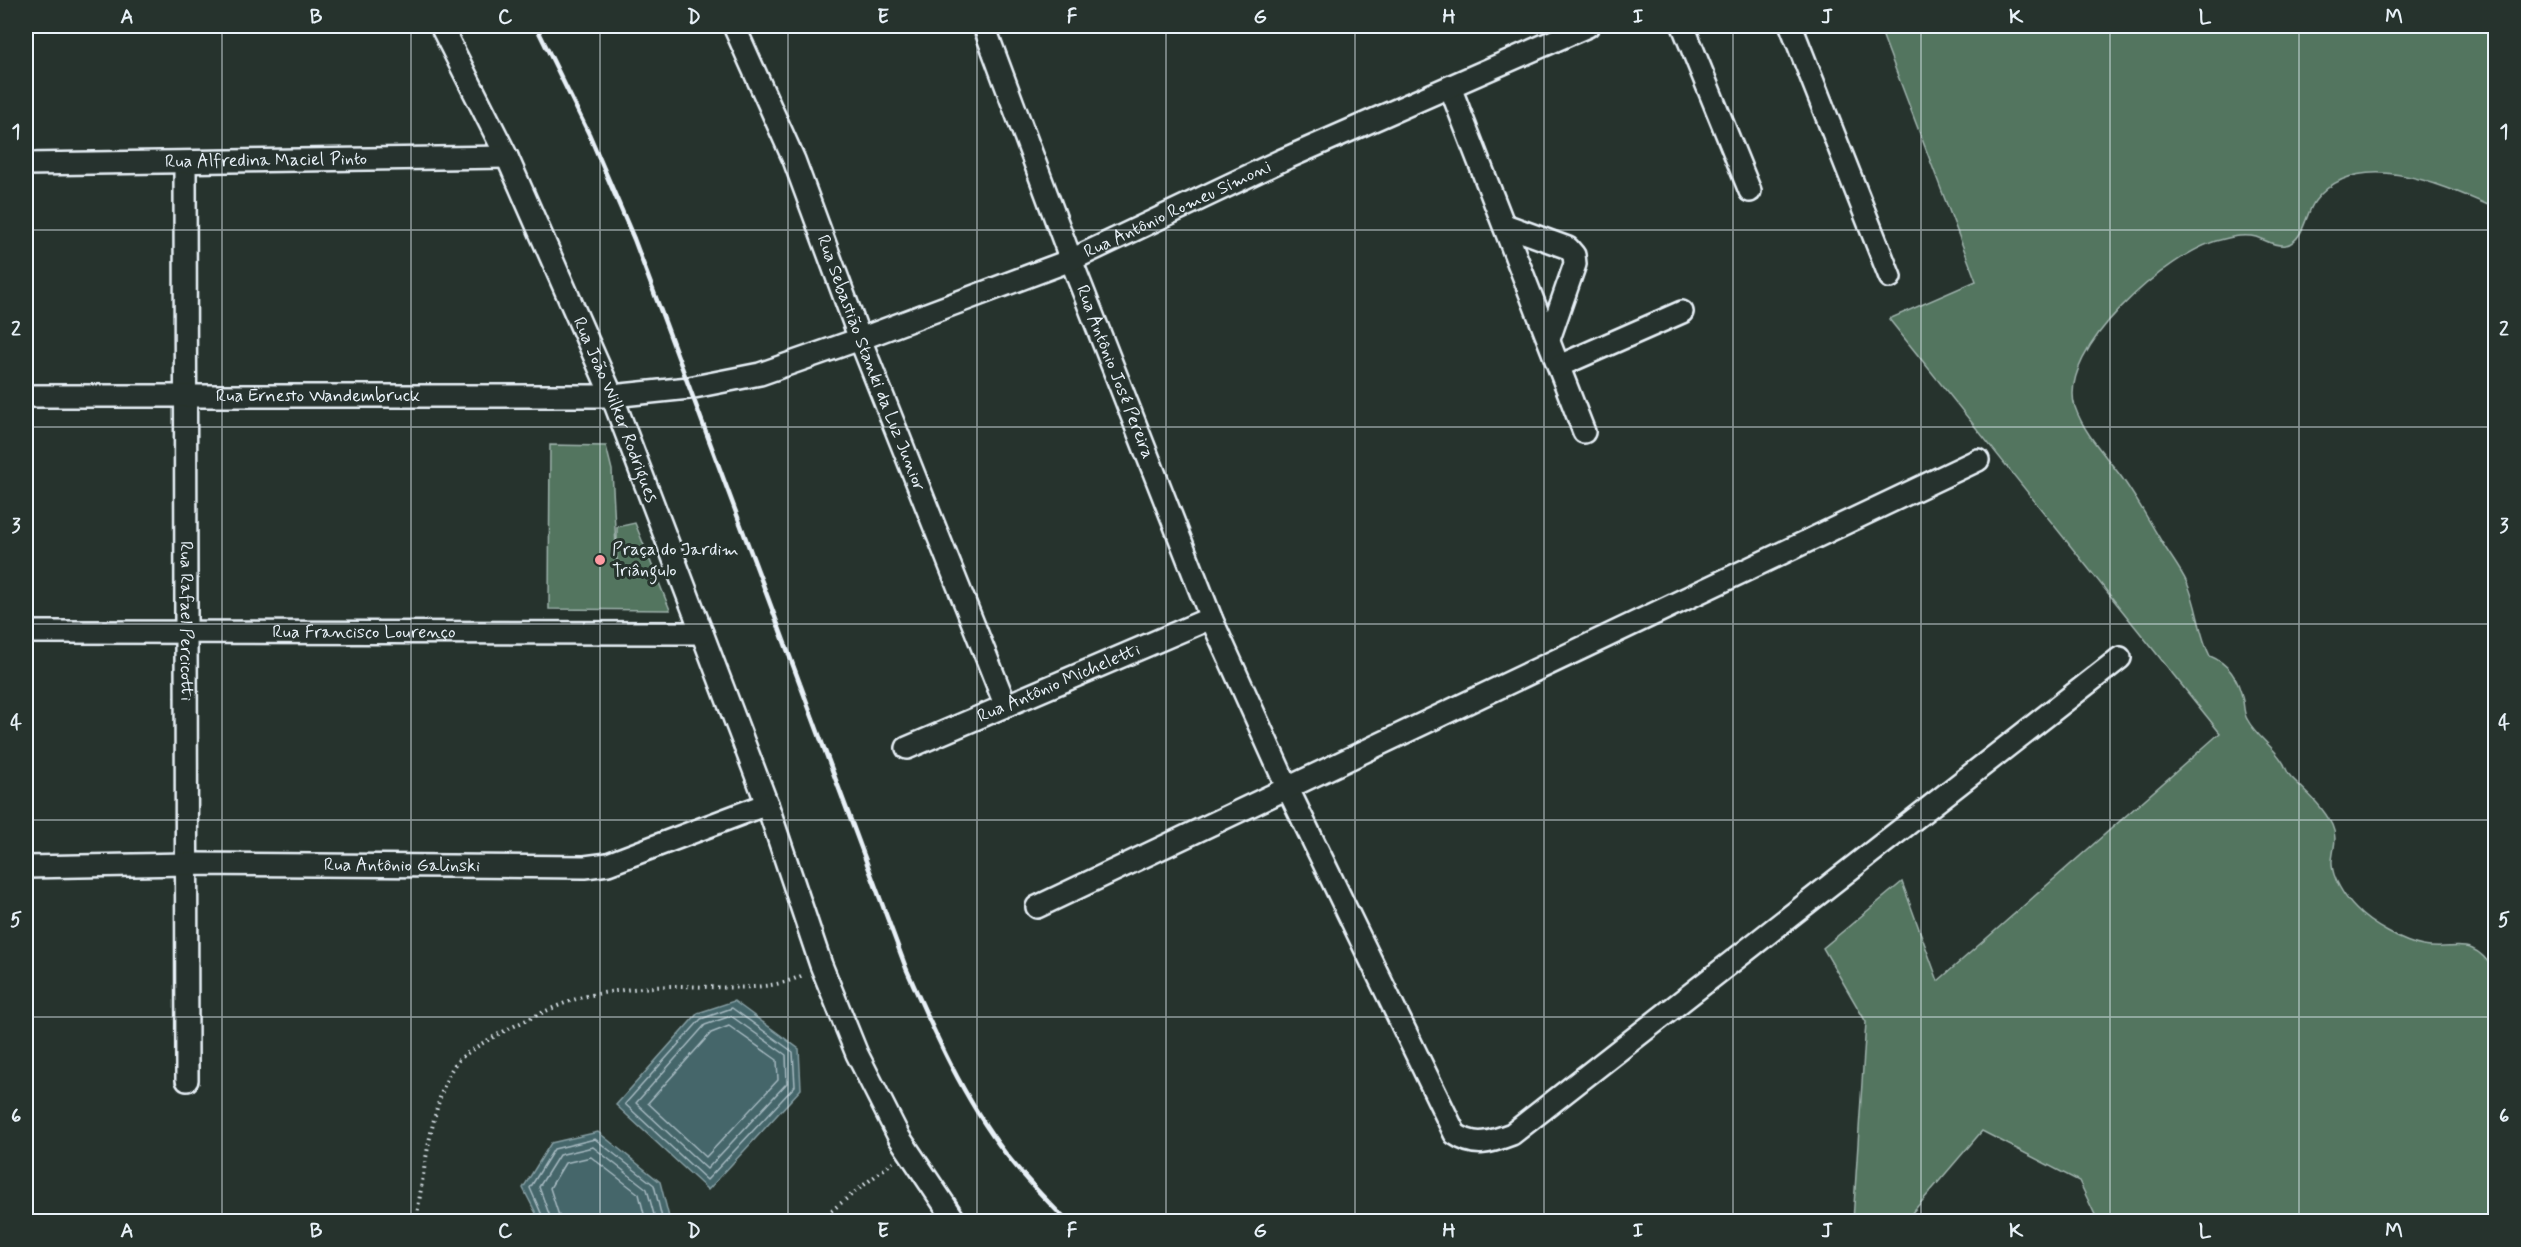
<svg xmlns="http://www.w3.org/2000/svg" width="2521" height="1247" viewBox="0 0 2521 1247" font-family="Mynerve,sans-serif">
	<rect width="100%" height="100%" fill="#26332d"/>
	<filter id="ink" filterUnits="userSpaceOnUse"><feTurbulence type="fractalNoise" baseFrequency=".0167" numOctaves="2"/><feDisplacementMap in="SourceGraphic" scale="12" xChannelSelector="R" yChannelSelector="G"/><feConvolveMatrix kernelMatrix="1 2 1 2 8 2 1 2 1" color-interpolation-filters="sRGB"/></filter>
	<g filter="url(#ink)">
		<!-- green -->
		<path fill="#53745f" stroke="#9eb2ac" stroke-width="1.5" d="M1879,26h616v182c-50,-22 -137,-63 -180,-7 -10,13 -11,40 -29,44 -10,2 -21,-5 -30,-8 -11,-3 -26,0 -36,3 -51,12 -163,110 -145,167 9,26 29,47 45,68 16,22 29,46 43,69 8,13 18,26 24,39 11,23 11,50 23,73 20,8 29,24 33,45 1,6 1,13 4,18 9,17 25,26 35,42 4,5 4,11 9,16 15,15 31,28 41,48 6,13 1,23 0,36 -1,16 13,37 24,48 14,15 48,34 67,37 33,6 47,-13 72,25v250h-397l-19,-40 -97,-50 -77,90h-52l13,-199 -43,-74 79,-66 36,99 282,-248 -331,-414 87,-38z
			M550,445l56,1 6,24 5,96v-39l18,-4 35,87 -121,-1z"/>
		<!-- water -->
		<path fill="#44666b" stroke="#869ea3" stroke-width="1.5" d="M734,1001l65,48 2,40 -93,101 -92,-85 82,-92z
			M598,1132l62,50 10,39h-130l-17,-33 28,-45z"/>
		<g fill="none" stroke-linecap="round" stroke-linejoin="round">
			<!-- shore -->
			<path stroke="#a6b9c0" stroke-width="1.5" d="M732,1008l61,44 2,34 -88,94 -82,-76 76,-85z
				M731,1016l55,39 1,28 -80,86 -71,-66 69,-78z
				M729,1026l48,34 1,20 -72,77 -58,-54 63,-70z
				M545,1222l-15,-34 24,-39 41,-10 59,46 9,37
				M552,1222l-13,-35 20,-32 34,-8 54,42 9,33
				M561,1222l-11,-34 15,-25 26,-6 48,37 7,28"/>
			<defs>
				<g id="street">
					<path id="s1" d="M441,26l66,131 105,239 155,408 54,161 36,89 42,83 57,85"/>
					<path id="s2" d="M734,26l60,134 66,179 145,365"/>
					<path id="s3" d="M984,26l87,234 140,358 76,169 168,347c20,14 36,8 57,0l608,-476"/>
					<path d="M1683,26l67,165"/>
					<path d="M1791,26l99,251"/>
					<path d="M1450,87l134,345"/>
					<path id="s4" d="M185,163l2,917"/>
					<path id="s5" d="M26,164l481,-7"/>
					<path d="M1505,225l63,23 6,7 1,9 -26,75"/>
					<path d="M1559,366l123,-54"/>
					<path id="s6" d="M26,396h586l77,-8 71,-14 100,-35 211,-79 209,-99 308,-135"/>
					<path id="s7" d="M26,632l676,1"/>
					<path id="s8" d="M907,748l304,-130"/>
					<path id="s9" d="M26,867l161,-3 398,3 23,-3 159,-60"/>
					<path d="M1037,907l941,-447"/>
				</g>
			</defs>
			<!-- street casing -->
			<use href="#street" stroke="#e8f1f8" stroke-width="26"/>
			<!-- path -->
			<path stroke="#e8f1f8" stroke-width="4" stroke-dasharray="1.5 4.5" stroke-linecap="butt" d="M416,1222c6,-39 17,-129 40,-159 14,-18 95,-56 120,-64 20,-7 77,-13 99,-13 41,0 93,8 130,-12
				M817,1222l76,-60"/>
			<!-- street -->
			<use href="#street" stroke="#26332d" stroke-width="21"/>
			<!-- rail -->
			<path stroke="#e8f1f8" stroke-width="4.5" d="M536,26l53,108 45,105 272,729c28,64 57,130 100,186 19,24 40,46 62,68"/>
		</g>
	</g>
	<!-- grid -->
	<path fill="none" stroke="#e8f1f8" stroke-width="1.5" stroke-opacity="0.55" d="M222,26v1196M411,26v1196M600,26v1196M788,26v1196M977,26v1196M1166,26v1196M1355,26v1196M1544,26v1196M1733,26v1196M1921,26v1196M2110,26v1196M2299,26v1196M26,230h2470M26,427h2470M26,624h2470M26,820h2470M26,1017h2470"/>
	<!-- markers -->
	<circle fill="#ff9aa2" stroke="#26332d" stroke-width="2" cx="600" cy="560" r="6"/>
	<g text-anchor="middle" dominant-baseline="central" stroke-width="6" stroke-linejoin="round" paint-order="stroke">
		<!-- street labels -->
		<g font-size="18" fill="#e8f1f8" stroke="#26332d">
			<text stroke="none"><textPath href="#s5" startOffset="240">Rua Alfredina Maciel Pinto</textPath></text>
			<text stroke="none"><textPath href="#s6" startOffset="1185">Rua Antônio Romeu Simoni</textPath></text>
			<text stroke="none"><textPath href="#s2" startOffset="364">Rua Sebastião Stanki da Luz Junior</textPath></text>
			<text stroke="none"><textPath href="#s3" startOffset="370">Rua Antônio José Pereira</textPath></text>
			<text stroke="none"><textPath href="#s6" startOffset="292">Rua Ernesto Wandembruck</textPath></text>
			<text stroke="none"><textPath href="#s1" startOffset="422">Rua João Wilker Rodrigues</textPath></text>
			<text stroke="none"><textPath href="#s4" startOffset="458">Rua Rafael Percicotti</textPath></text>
			<text stroke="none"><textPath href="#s7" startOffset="338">Rua Francisco Lourenço</textPath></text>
			<text stroke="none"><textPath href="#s8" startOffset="165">Rua Antônio Micheletti</textPath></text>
			<text stroke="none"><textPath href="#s9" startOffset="376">Rua Antônio Galinski</textPath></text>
		</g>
		<!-- poi labels -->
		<g font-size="18" fill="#e8f1f8" stroke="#26332d" text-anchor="start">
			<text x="612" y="550">Praça do Jardim<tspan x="612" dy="21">Triângulo</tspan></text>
		</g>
	</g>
	<!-- margin -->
	<rect width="2521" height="1247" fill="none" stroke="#26332d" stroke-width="66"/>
	<rect x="33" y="33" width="2455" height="1181" fill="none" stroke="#e8f1f8" stroke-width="2"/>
	<g font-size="20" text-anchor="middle" font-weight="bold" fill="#e8f1f8">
		<text x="127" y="23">A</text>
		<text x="316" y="23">B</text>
		<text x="505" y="23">C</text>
		<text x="694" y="23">D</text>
		<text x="883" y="23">E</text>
		<text x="1072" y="23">F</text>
		<text x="1260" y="23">G</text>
		<text x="1449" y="23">H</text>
		<text x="1638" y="23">I</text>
		<text x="1827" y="23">J</text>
		<text x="2016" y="23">K</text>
		<text x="2205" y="23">L</text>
		<text x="2394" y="23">M</text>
		<text x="16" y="138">1</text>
		<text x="2504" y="138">1</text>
		<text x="16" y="335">2</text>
		<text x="2504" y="335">2</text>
		<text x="16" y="532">3</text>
		<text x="2504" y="532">3</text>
		<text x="16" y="729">4</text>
		<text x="2504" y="729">4</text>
		<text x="16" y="926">5</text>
		<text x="2504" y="926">5</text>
		<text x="16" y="1122">6</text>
		<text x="2504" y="1122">6</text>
		<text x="127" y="1237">A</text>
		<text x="316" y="1237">B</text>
		<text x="505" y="1237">C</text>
		<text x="694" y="1237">D</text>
		<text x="883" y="1237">E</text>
		<text x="1072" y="1237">F</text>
		<text x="1260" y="1237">G</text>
		<text x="1449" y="1237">H</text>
		<text x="1638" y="1237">I</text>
		<text x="1827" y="1237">J</text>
		<text x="2016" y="1237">K</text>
		<text x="2205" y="1237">L</text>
		<text x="2394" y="1237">M</text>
	</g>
</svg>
